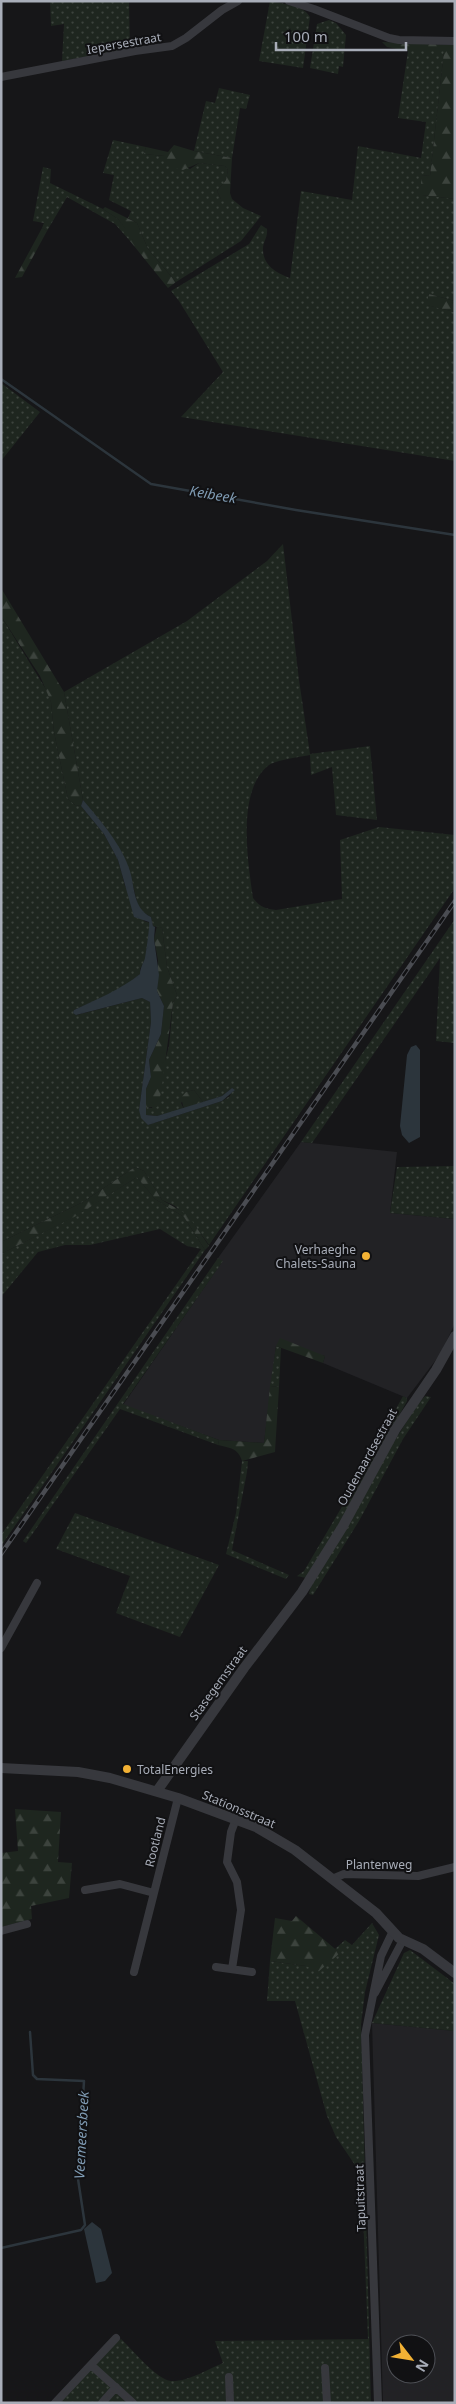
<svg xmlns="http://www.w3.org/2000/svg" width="456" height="2404" viewBox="0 0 456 2404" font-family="'Noto Sans',sans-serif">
	<defs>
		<pattern id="grass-dots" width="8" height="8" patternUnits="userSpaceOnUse" patternTransform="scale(1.25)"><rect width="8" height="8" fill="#1e261f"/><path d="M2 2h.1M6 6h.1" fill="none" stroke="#3c433d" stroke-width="1.8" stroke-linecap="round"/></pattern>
		<pattern id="forest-firs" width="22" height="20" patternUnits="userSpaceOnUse" patternTransform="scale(1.25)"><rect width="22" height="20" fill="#1e261f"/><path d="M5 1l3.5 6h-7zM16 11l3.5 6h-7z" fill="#3c433d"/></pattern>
	</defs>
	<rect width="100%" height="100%" fill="#161618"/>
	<!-- built -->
	<path fill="#222225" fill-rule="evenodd" d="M301,1142l96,10 -7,61 65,6v104l-14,30 -34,45 -84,-35 2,-7 -49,-10 -12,97 -45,-3 -96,-35 99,-143 -4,-4z
		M372,2023l83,8v372h-72zM396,2344h30v30h-30z"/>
	<!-- grass -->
	<path fill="url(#grass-dots)" d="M50,1h79l1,48 -68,12 2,-37 -13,2z
		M270,1c12,3 34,4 40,16l-7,51 -44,-7z
		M329,20l7,3 10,12 -3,32 -4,-1 -1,8 -28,-6 7,-44z
		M408,51h36l-14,125 -9,-1 1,20 33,4v102l-26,-7 -2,11 28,7v149l-274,-44 42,-45 -44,-71 -8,-10 78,-47 12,-19 6,4c1,8 -4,13 -4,20 0,17 14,24 27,29l11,-87 51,9 6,-54 63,12 5,-36 -28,-4z
		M219,88l31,7 -4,14 -6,-1 -8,50 -38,-7 12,-50 9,2z
		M113,140l33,7 -2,7 21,2 25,13 9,-6 26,3 3,4 -2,10 -9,11 4,8h11l11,9 18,8 -20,25 -65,41 -28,-33 -11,-26 -9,-5 3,-7 -22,-11 5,-25 -11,-2z
		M43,167l8,2 -1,14 53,26 15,10 16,20 -4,2 -15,-17 -48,-27 -20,34 -5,-3 2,-5 -11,-2z
		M1,383l39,29 -39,49z
		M283,544l16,136 11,74 60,-8 7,74 -41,-5 -4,-48 -21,8 -1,-20c-10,2 -34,5 -41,10 -33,25 -21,98 -16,133 7,9 13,11 23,12l66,-11 -2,-59 39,-13 76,8v53l-246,357 -13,-18 -21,-21 -13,-6 -18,-29 -9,-4 -52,35 -82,40v-626l46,75 4,11 3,30 14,67 7,6 6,1 23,28 14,26 7,26 19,35 6,2 -4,34 -6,12v5l-17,14 -49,22 3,5 65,-17 8,4 1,20 -12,88 9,15 74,-24 8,-5 2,-8 -10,8 -19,6 -9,-12 -8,2 -5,11 3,6 -27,7 -11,-1v-8l6,1 17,-62 4,-43 4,-8 -10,-28 -5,-39 -9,-2 -2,-9 -12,-7 -10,-41 -8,-17 -38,-52 -19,-108 123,-71 80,-60z
		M455,919v124l-19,-2 4,-83 -128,185 -11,-1z
		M455,1166v53l-65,-6 7,-46z
		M137,1177l18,22 29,18 21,33 -204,296v-11l200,-286 -14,-3 -27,-17 -70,16h-25l-27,7 -37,45v-43l74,-38z
		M218,1258l5,3 -100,143 96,36 -1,5 -98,-36 -94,134 -3,-2z
		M276,1346l5,2 -2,39 -9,-1z
		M403,1396l4,2v3l-69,125 -32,52 -9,-2 7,-5 49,-83z
		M425,1396l6,1 -28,42 -44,82 -46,74 -4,-1 2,-9 76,-132 30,-48z
		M242,1461h6l-1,11 -15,78 57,25 -3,4 -60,-25 10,-41z
		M75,1513l144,52 -39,72 -64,-24 14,-37 -74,-27z
		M372,1923l7,12 -14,57 -4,32 10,379h-312l53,-58 9,-6c11,10 36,41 50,42 17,1 37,-12 52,-18l-8,-22 153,-2 -6,-151 -7,-23 -19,-28 -9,-21 -32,-115h-28l3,-40 36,5 33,-13 -4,-4 10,-9 7,5z
		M410,1950l45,34v47l-83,-8 32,-70z"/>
	<!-- forest -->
	<path fill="url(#forest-firs)" d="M382,42l73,3v154l-34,-4v-20l9,1 14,-125h-36l-21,-4z
		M174,145l20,6 38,7 -2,35 2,6h-11l-4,-8 9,-11 2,-10 -3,-4 -26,-3 -16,7 -9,-2 -10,-8 1,-4 -21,-2 2,-7 22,5z
		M105,207l32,16 11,26 28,33 -8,6 -38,-47 3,-2 -15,-20 -15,-10z
		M42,228l5,3 -25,46 -7,1z
		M429,294l26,7v11l-29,-7z
		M1,588l63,104 19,108 -2,6 -6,-1 -7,-6 -14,-67 -3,-30 -11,-26 -39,-60z
		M157,926l5,2 5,39 10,28 -4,8 -12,90 -4,14h-11v-18l5,-12 -2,-17 12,-26 3,-28 -7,-15 1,-31 -4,-21z
		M194,1090l9,12 -19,7 -3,-11 5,-6z
		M135,1167l9,4 18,29 26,15 21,31 -4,4 -21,-33 -29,-18 -18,-22 -61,39 -75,38v-12l82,-40z
		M280,1338l45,18 -2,7 -47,-17z
		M270,1386l9,1 -4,65 -33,9c-4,-13 -12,-13 -24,-16l1,-5 45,3z
		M15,1809l46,3 -3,50 14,1 -3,35 -38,8 1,13 -31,8v-74l17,-2z
		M296,1916l44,37 -22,19 -12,-6 -36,-5 5,-43 17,3z"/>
	<!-- water -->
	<path fill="#2c353c" d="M83,800c17,20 39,45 47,71 5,17 3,37 21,46l2,9 2,1 -1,12 5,36 -2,16 7,15 -3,28 -12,26 2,17 -5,12v26l11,1 65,-20 10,-8 3,2 -13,11 -74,24 -7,-7 -2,-8 12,-88 -1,-20 -8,-4 -66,17 -3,-2 1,-3c23,-11 46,-20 66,-36 0,-6 3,-10 5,-16 1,-5 5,-33 4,-36l-15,-5 -16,-57 -14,-26 -23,-28z
		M416,1045l4,5v87l-11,6 -7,-8 -2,-9 7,-71 4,-8z
		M92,2222l9,7 11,44 -7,8 -9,2 -12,-54z"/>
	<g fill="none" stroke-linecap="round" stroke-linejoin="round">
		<!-- stream -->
		<path stroke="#2c353c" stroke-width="2.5" d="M1,379l150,105 145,26 159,25
			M1,2248l80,-18 4,-5 -7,-46 6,-98 -47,-2 -4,-4 -3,-43"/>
		<!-- minor -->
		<path stroke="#37383d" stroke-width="8" d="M289,1l25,8 75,29 10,2 56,1
			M1,77l134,-26 37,-5 14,-8 36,-28 16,-9
			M1,1648l36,-65
			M332,1879l12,-5 74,2 37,-9
			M85,1890l35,-6 34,9
			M1,1931l26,-7
			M216,1967l36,5
			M232,1969l9,-59 -4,-28 -10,-20 4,-30 5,-13
			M134,1972l44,-174
			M375,1993l28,-53
			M91,2365l42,38
			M325,2368l2,35
			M229,2377l1,26
			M55,2403l61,-65
			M102,2403l14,-16
			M378,2403l-13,-368 16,-79 11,-23"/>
		<!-- tertiary -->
		<path stroke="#37383d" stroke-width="10" d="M1,1768l77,4 32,6 68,20 78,29 39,23 81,63 23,25 24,11 32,24
			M157,1791l87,-123 58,-76 41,-66 52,-96 41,-60 19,-34"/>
		<defs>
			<path id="rail" d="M1,1554l454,-653"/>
		</defs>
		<!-- rail casing -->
		<use href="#rail" stroke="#4a4c52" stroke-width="4.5"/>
		<!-- rail -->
		<use href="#rail" stroke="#111113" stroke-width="2.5" stroke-dasharray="8" stroke-linecap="butt"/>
	</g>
	<!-- markers -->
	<g fill="#f2b134" stroke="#111113" stroke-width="2">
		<circle cx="366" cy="1256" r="5"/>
		<circle cx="127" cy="1769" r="5"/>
	</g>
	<g text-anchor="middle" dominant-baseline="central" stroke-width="4" stroke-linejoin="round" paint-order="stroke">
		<!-- street labels -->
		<g font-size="12" fill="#a8adb8" stroke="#111113">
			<text transform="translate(124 43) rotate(-10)">Iepersestraat</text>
			<text transform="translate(367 1457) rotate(-61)">Oudenaardsestraat</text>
			<text transform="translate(218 1683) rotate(-54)">Stasegemstraat</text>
			<text transform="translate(239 1809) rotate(23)">Stationsstraat</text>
			<text transform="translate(155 1842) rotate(-76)">Rootland</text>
			<text x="379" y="1864">Plantenweg</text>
			<text transform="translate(360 2198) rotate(-92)">Tapuitstraat</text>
		</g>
		<!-- poi labels -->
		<g font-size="12" fill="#a8adb8" stroke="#111113" text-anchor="end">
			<text x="356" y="1249">Verhaeghe<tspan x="356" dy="14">Chalets-Sauna</tspan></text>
			<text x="137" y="1769" text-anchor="start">TotalEnergies</text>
		</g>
		<!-- water labels -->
		<g font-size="14" font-style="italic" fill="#7f9bb3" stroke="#111113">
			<text transform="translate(213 494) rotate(10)">Keibeek</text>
			<text transform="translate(81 2135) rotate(-87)">Veemeersbeek</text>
		</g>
	</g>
	<!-- border -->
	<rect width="456" height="2404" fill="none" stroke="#a8adb8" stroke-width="5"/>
	<!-- north arrow -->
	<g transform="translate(411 2359) rotate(121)"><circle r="24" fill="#111113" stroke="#4d4f55"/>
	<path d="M0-4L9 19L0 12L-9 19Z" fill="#f2b134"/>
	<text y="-8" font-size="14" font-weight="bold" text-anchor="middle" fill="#a8adb8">N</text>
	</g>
	<!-- scale -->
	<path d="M276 42v8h130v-8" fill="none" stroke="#a8adb8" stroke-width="2.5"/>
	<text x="284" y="42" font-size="15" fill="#a8adb8" stroke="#111113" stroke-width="4" paint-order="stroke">100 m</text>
</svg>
